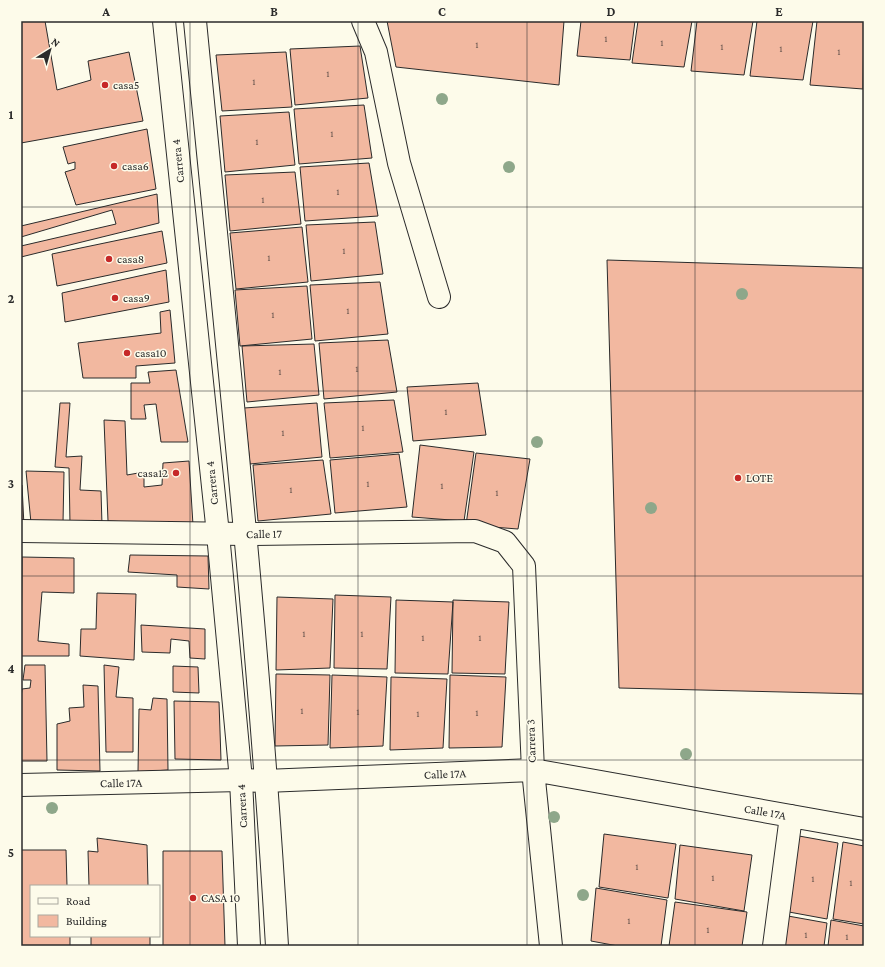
<svg xmlns="http://www.w3.org/2000/svg" width="885" height="967" viewBox="0 0 885 967" font-family="'Crimson Pro',serif">
	<rect width="100%" height="100%" fill="#fdfbea"/>
	<!-- building -->
	<path fill="#f2b8a0" stroke="#2b2b2b" d="M21,21h24l12,69 34,-10 -3,-19 41,-9 14,69 -122,22z
		M387,21h177l-5,64 -163,-18z
		M581,21h54l-5,39 -53,-4z
		M638,21h54l-8,46 -52,-4z
		M697,21h56l-9,54 -53,-4z
		M757,21h56l-10,59 -53,-4z
		M817,21h47l-1,68 -53,-4z
		M360,46l8,52 -73,7 -5,-56z
		M286,52l6,55 -70,4 -6,-56z
		M364,105l8,53 -73,6 -5,-55z
		M289,112l6,53 -70,7 -5,-56z
		M147,129l9,60 -80,16 -11,-33 10,-3v-7l-7,2 -5,-17z
		M369,163l9,53 -73,5 -5,-54z
		M295,172l6,52 -71,7 -5,-56z
		M157,194l2,29 -138,34v-11l95,-22 -4,-14 -91,27v-11z
		M375,222l8,52 -72,7 -5,-56z
		M302,227l6,55 -72,7 -6,-56z
		M162,231l5,32 -110,23 -5,-32z
		M607,260l257,8v426l-245,-6z
		M166,270l3,32 -104,20 -3,-29z
		M380,282l8,52 -73,7 -5,-56z
		M307,286l5,53 -72,7 -5,-56z
		M170,310l5,53 -39,3v12h-53l-5,-35 83,-10 -1,-21z
		M388,340l9,52 -73,7 -5,-56z
		M314,344l5,51 -72,7 -5,-56z
		M176,370l12,72h-27l-5,-38 -12,1 2,14h-15v-36h19l-2,-11z
		M478,383l8,52 -73,6 -6,-54z
		M394,400l9,52 -73,6 -6,-55z
		M60,403h10l-4,54 16,-1 -2,34 21,1 1,34 -32,-1 -1,-56 -14,-1z
		M317,403l5,54 -72,7 -6,-56z
		M104,420l21,1 2,54 17,-3v15l18,-2 1,-22 26,-2 4,64 -85,-4z
		M420,445l54,7 -10,69 -52,-4z
		M476,453l54,6 -12,70 -52,-4z
		M399,454l8,53 -72,6 -5,-53z
		M323,460l8,54 -73,7 -5,-56z
		M26,471l38,1 -1,51h-32z
		M21,485h1l2,41h-3z
		M130,555l78,1 1,33 -32,-2v-12l-49,-3z
		M22,557l52,1v35l-32,-1 -4,49 31,3v12h-48z
		M97,593l39,1 -2,66 -54,-4 1,-27h15z
		M335,595l56,2 -4,72 -53,-1z
		M277,597l56,2 -3,69 -54,2z
		M396,600l57,2 -5,72 -53,-1z
		M453,600l56,2 -4,72 -53,-1z
		M141,625l64,4v30l-15,-1 -1,-17 -18,-2 -1,14 -28,-1z
		M25,665h20l2,96h-26v-63l1,-9 8,-1 1,-8h-8z
		M104,665l15,2 -3,30 17,1v54h-27z
		M173,666l25,1 1,26 -26,-1z
		M276,674l54,1 -2,70 -53,1z
		M332,675l55,2 -4,69 -53,2z
		M450,675l56,2 -4,70 -53,1z
		M391,677l56,2 -4,69 -53,2z
		M83,685l15,1 2,85 -43,-1v-46l13,-3 -1,-13 15,-1z
		M153,698l14,1 1,71 -30,2 1,-63 12,1z
		M174,701l45,1 2,58 -46,-1z
		M604,834l72,10 -8,54 -69,-11z
		M799,836l39,7 -11,76 -38,-7z
		M97,838l50,7 1,41h-59l-1,-35 10,1z
		M843,842l21,4v78l-31,-5z
		M680,845l72,10 -8,56 -69,-12z
		M21,850h45l1,36h-36v50h39v10h-49z
		M163,851h59l3,95h-62z
		M596,888l71,12 -6,46h-43l-27,-5z
		M675,902l72,10 -5,34h-73z
		M788,916l39,7 -3,23h-40z
		M831,920l33,6v20h-36z
		M91,936h59v10h-59z"/>
	<g fill="none" stroke-linecap="round" stroke-linejoin="round">
		<defs>
			<path id="minor" d="M363,21l13,31 23,111 40,134
				M21,531l224,3 230,-3 30,11 19,24 9,204 18,176
				M21,785l220,-5 24,1 268,-11 331,59
				M774,946l17,-130"/>
			<path id="major" d="M164,21l54,513 23,246 8,166
				M195,21c30,308 64,616 82,925"/>
		</defs>
		<!-- minor casing -->
		<use href="#minor" stroke="#2b2b2b" stroke-width="24"/>
		<!-- major casing -->
		<use href="#major" stroke="#2b2b2b" stroke-width="24"/>
		<!-- minor -->
		<use href="#minor" stroke="#fdfbea" stroke-width="22"/>
		<!-- major -->
		<use href="#major" stroke="#fdfbea" stroke-width="22"/>
	</g>
	<!-- trees -->
	<g fill="#8ea78a">
		<circle cx="442" cy="99" r="6"/>
		<circle cx="509" cy="167" r="6"/>
		<circle cx="742" cy="294" r="6"/>
		<circle cx="537" cy="442" r="6"/>
		<circle cx="651" cy="508" r="6"/>
		<circle cx="686" cy="754" r="6"/>
		<circle cx="52" cy="808" r="6"/>
		<circle cx="554" cy="817" r="6"/>
		<circle cx="583" cy="895" r="6"/>
	</g>
	<!-- grid -->
	<path fill="none" stroke="#2b2b2b" stroke-width="1" stroke-opacity="0.55" d="M190,21v925M358,21v925M527,21v925M695,21v925M21,207h843M21,391h843M21,576h843M21,760h843"/>
	<!-- markers -->
	<g fill="#c62828" stroke="#fdfbea" stroke-width="1.5">
		<circle cx="105" cy="85" r="4"/>
		<circle cx="114" cy="166" r="4"/>
		<circle cx="109" cy="259" r="4"/>
		<circle cx="115" cy="298" r="4"/>
		<circle cx="127" cy="353" r="4"/>
		<circle cx="176" cy="473" r="4"/>
		<circle cx="738" cy="478" r="4"/>
		<circle cx="193" cy="898" r="4"/>
	</g>
	<g text-anchor="middle" dominant-baseline="central" stroke-width="3" stroke-linejoin="round" paint-order="stroke">
		<!-- number labels -->
		<g font-size="10" fill="#5d4e48">
			<text x="606" y="38">1</text>
			<text x="662" y="42">1</text>
			<text x="477" y="44">1</text>
			<text x="722" y="46">1</text>
			<text x="781" y="48">1</text>
			<text x="839" y="51">1</text>
			<text x="328" y="73">1</text>
			<text x="254" y="81">1</text>
			<text x="332" y="133">1</text>
			<text x="257" y="141">1</text>
			<text x="338" y="191">1</text>
			<text x="263" y="199">1</text>
			<text x="344" y="250">1</text>
			<text x="269" y="257">1</text>
			<text x="348" y="310">1</text>
			<text x="273" y="314">1</text>
			<text x="357" y="368">1</text>
			<text x="280" y="371">1</text>
			<text x="446" y="411">1</text>
			<text x="363" y="427">1</text>
			<text x="283" y="432">1</text>
			<text x="368" y="483">1</text>
			<text x="442" y="485">1</text>
			<text x="291" y="489">1</text>
			<text x="497" y="492">1</text>
			<text x="304" y="633">1</text>
			<text x="362" y="633">1</text>
			<text x="423" y="637">1</text>
			<text x="480" y="637">1</text>
			<text x="302" y="710">1</text>
			<text x="358" y="711">1</text>
			<text x="477" y="712">1</text>
			<text x="418" y="713">1</text>
			<text x="637" y="866">1</text>
			<text x="713" y="877">1</text>
			<text x="813" y="878">1</text>
			<text x="851" y="882">1</text>
			<text x="629" y="920">1</text>
			<text x="708" y="929">1</text>
			<text x="806" y="934">1</text>
			<text x="847" y="936">1</text>
		</g>
		<!-- poi labels -->
		<g font-size="12" fill="#2b2b2b" stroke="#fdfbea" text-anchor="start">
			<text x="113" y="85">casa5</text>
			<text x="122" y="166">casa6</text>
			<text x="117" y="259">casa8</text>
			<text x="123" y="298">casa9</text>
			<text x="135" y="353">casa10</text>
			<text x="168" y="473" text-anchor="end">casa12</text>
			<text x="746" y="478">LOTE</text>
			<text x="201" y="898">CASA 10</text>
		</g>
		<!-- street labels -->
		<g font-size="12" fill="#2b2b2b" stroke="#fdfbea">
			<text transform="translate(178 161) rotate(-96)">Carrera 4</text>
			<text transform="translate(212 483) rotate(-96)">Carrera 4</text>
			<text transform="translate(264 534) rotate(-1)">Calle 17</text>
			<text transform="translate(531 741) rotate(-92)">Carrera 3</text>
			<text transform="translate(445 774) rotate(-2)">Calle 17A</text>
			<text transform="translate(121 783) rotate(-1)">Calle 17A</text>
			<text transform="translate(242 806) rotate(-93)">Carrera 4</text>
			<text transform="translate(765 812) rotate(10)">Calle 17A</text>
		</g>
	</g>
	<!-- border -->
	<rect width="885" height="967" fill="none" stroke="#fdfbea" stroke-width="44"/>
	<!-- legend -->
	<rect x="30" y="885" width="130" height="52" fill="#fdfbea" stroke="#a9a89e"/>
	<rect x="38" y="898" width="20" height="6" fill="#fdfbea" stroke="#a9a89e"/>
	<text x="66" y="905" font-size="12" fill="#2b2b2b">Road</text>
	<rect x="38" y="915" width="20" height="12" fill="#f2b8a0" stroke="#a9a89e"/>
	<text x="66" y="925" font-size="12" fill="#2b2b2b">Building</text>
	<!-- north arrow -->
	<g transform="translate(50 50) rotate(37)" stroke="#fdfbea" stroke-width="3" paint-order="stroke">
	<path d="M0-3L7 15L0 10L-7 15Z" fill="#2b2b2b"/>
	<text y="-6" font-size="11" font-weight="bold" text-anchor="middle" fill="#2b2b2b">N</text>
	</g>
	<rect x="22" y="22" width="841" height="923" fill="none" stroke="#2b2b2b" stroke-width="1.5"/>
	<g font-size="13" text-anchor="middle" font-weight="bold" fill="#2b2b2b">
		<text x="106" y="16">A</text>
		<text x="274" y="16">B</text>
		<text x="442" y="16">C</text>
		<text x="611" y="16">D</text>
		<text x="779" y="16">E</text>
		<text x="11" y="119">1</text>
		<text x="11" y="303">2</text>
		<text x="11" y="488">3</text>
		<text x="11" y="673">4</text>
		<text x="11" y="857">5</text>
	</g>
</svg>
